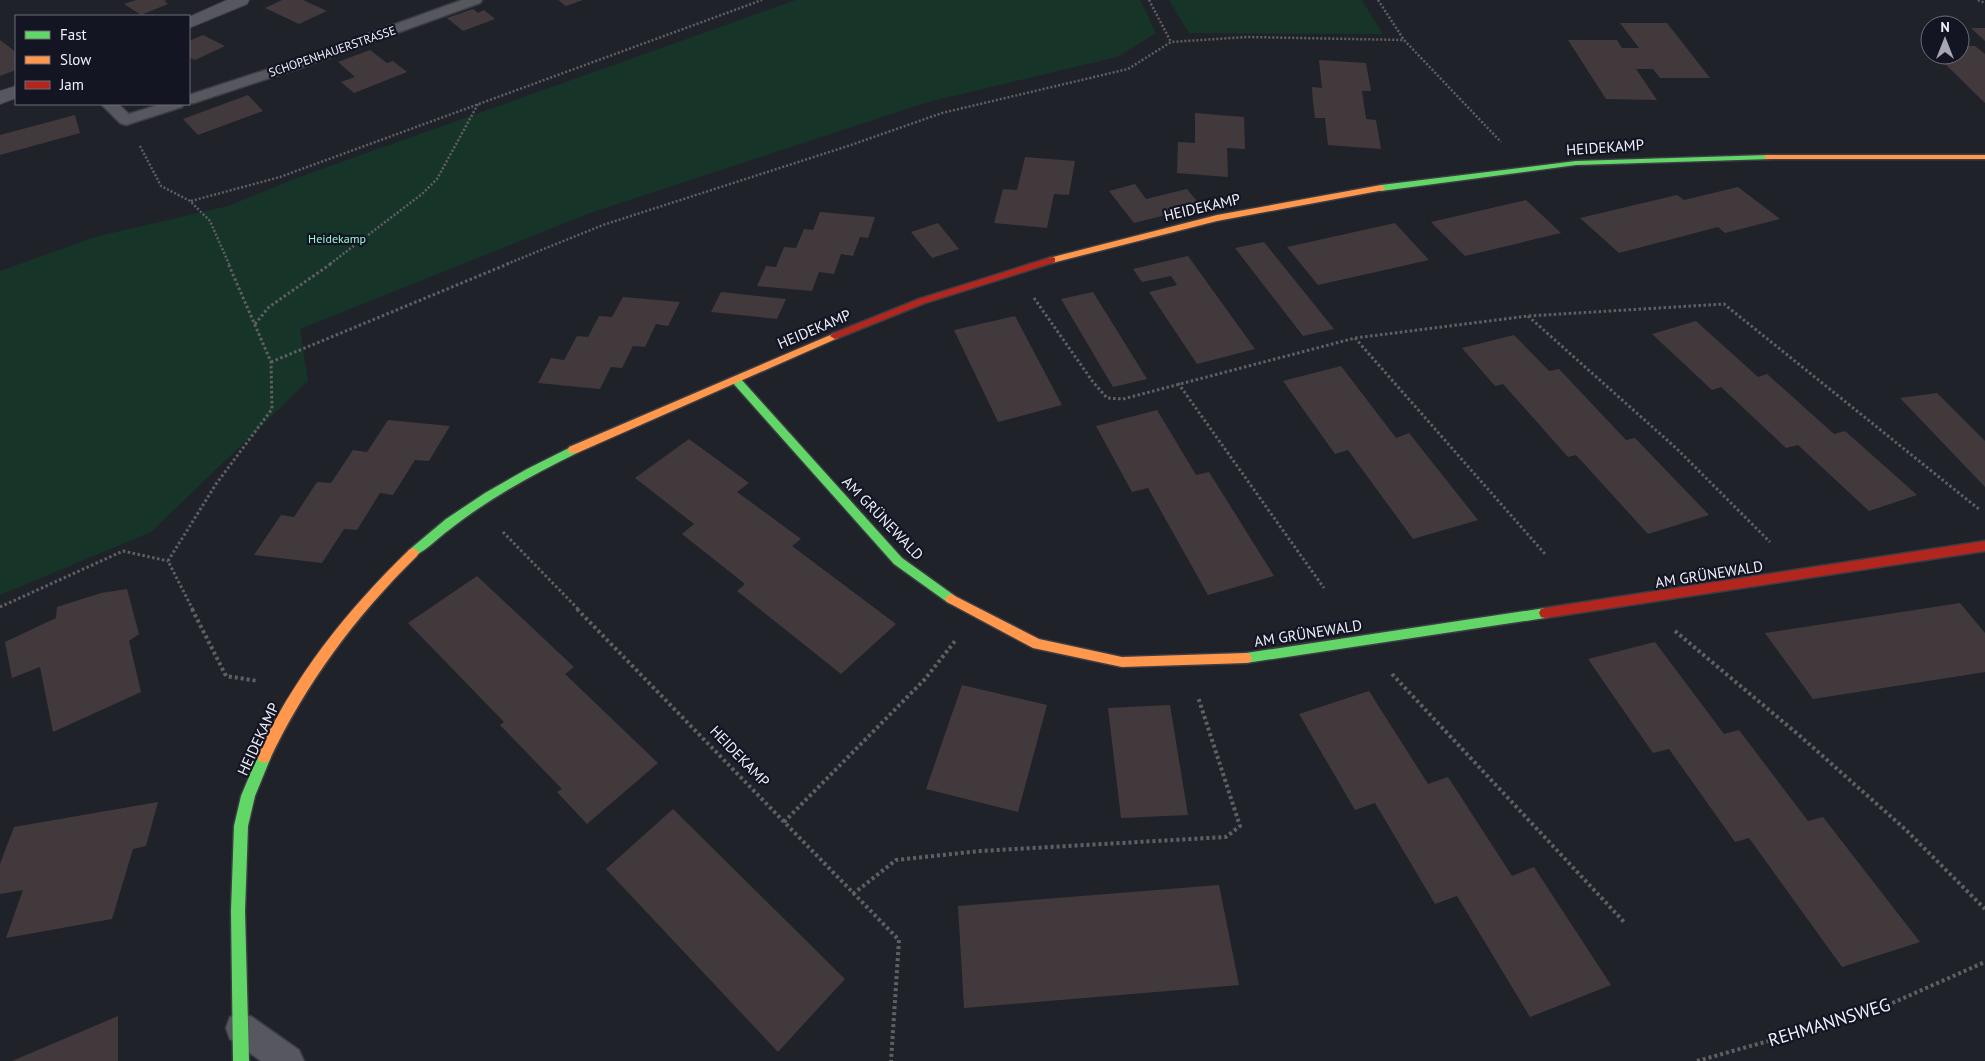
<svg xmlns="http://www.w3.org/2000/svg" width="1985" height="1061" viewBox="0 0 1985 1061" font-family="'PT Sans',sans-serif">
	<rect width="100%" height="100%" fill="#20222a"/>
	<!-- green -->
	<path fill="#173429" d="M796,0h344l16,33 -39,24 -189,45 -338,111 -290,116 8,52 -157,151 -151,63v-324l95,-34 133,-31 74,-30z
		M1169,0h193l21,34 -194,-1z"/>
	<!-- building -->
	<path fill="#42393c" d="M136,0h31l-3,1 4,3 -27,11 -17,-11z
		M282,0h21l24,11 -28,13 -34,-16z
		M558,0h25l-17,6z
		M473,9l5,4 6,-3 11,9 -32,12 -16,-13z
		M1620,23h47l43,55h-50l-7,-9h-17l21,31 -51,-1 -38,-59h49l5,8h17z
		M1971,28h14v13z
		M203,35l22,11 -30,14 -6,-3v-16z
		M0,40l16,12v18l-16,6z
		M1960,46h15l10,8v49l-49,-48h24z
		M370,50l17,13 6,-2 14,11 -53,21 -13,-11 14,-5 -17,-15z
		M1319,60l47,3 5,28h-9l4,28 10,1 5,29 -53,-4 -3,-27h-10l-2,-16 -1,-15 10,1z
		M248,95l15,16 -65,24 -15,-16z
		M1195,113l49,4 1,32 -18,-1 1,29 -51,-4 1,-31 17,1z
		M75,115l5,18 -80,22v-20z
		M1025,157l50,4 -6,34 -15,-1 -7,34 -53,-5 9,-34 14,1z
		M1135,184l11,15 41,-10 14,17 -67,17 -25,-32z
		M1738,187l42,32 -55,14 -7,-6 -99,26 -39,-35 97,-23 7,5z
		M1526,200l35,33 -96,23 -34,-34z
		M820,212l55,5 -7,21 -8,-1 -7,19 -12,-2 -7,20 -15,-2 -7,19 -55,-5 9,-20 10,1 8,-20 12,1 8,-19 9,1z
		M938,223l21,26 -27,9 -21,-26z
		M1395,223l34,37 -111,25 -31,-38z
		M1264,242l70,87 -31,7 -68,-88z
		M1188,256l67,93 -58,15 -48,-72 28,-7 -6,-9 -29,6 -9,-13z
		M721,292l65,7 -9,20 -66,-7z
		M1093,292l54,87 -34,8 -52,-88z
		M623,297l57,5 -12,24 -12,-2 -11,23 -12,-1 -11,22 -11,-1 -11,22 -62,-6 13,-25 13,2 13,-24 11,1 11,-21 13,1z
		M1015,316l47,89 -64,17 -44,-92z
		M1696,321l62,56 9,-3 67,60 11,-3 72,64 -48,16 -71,-66 -12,3 -65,-61 -9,3 -60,-56z
		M1514,335l35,36 10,-2 67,71 9,-2 74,77 -61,19 -72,-79 -8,2 -65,-73 -8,2 -33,-38z
		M1341,366l55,72 13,-5 69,87 -65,19 -65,-89 -13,4 -52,-73z
		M1937,393l48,48v46l-85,-89z
		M1157,410l39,65 13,-3 65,104 -66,19 -60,-107 -16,4 -36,-66z
		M388,420l62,6 -21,35 -14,-1 -22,35 -13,-2 -23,37 -13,-1 -22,34 -68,-8 27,-40 13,2 23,-35 14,1 22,-33 14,2z
		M689,439l60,44 -12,9 64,47 -9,7 104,78 -55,50 -104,-83 8,-7 -63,-50 12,-10 -59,-46z
		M477,576l97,91 -9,7 93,89 -71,61 -30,-32 5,-3 -62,-64 4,-3 -96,-99z
		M127,589l12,45 -10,7 12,51 -88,40 -13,-65 -28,11 -7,-36 51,-24 1,-11 44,-14z
		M1960,603l25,30v39l-172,27 -48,-66z
		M1655,642l69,92 15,-4 69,91 15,-4 97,125 -78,25 -93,-129 -14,4 -66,-93 -16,4 -65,-94z
		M962,685l85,20 -29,107 -92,-23z
		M1369,691l59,93 20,-7 64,99 22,-9 77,118 -81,32 -73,-121 -22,8 -60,-101 -20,7 -56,-96z
		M1170,705l18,110 -67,3 -13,-110z
		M158,802l-12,44 -13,3 -21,70 -106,19 17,-48 -23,4v-30l14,-37z
		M673,809l172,170 -67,73 -172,-183z
		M1219,885l20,100 -275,23 -6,-102z
		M118,1016v45h-106z"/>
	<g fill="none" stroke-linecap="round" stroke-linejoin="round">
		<defs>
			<path id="lane" d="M462,0h20l-2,3 -180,65 -106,35 -9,1h4v-9l101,-33z
				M101,104h17l11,10 32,-10h23l-2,3 -56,18 -6,-2z
				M241,1013l11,4 47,33 5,11h-43l-31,-22 -4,-11 4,-11z"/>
			<path id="street" d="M227,0h22l-2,4 -58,24v-11z
				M16,86v12l-16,6v-13z"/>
			<path id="fast" d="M1768,155h3v4l-195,6 -195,26 -4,-3 4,-3 195,-24z
				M736,376l4,2 162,180 53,38 2,3 -2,3 -4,2 -4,-2 -53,-38 -162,-182 -1,-2 1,-2z
				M573,446l5,4 -1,3c-45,22 -89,46 -128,77 -9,6 -31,29 -40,26l-2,-3 2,-3 37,-31 39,-26 42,-24z
				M1545,608l4,1 2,4 -2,4 -4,1 -299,45 -4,-1 -2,-4 2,-4 4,-1z
				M264,751l5,2 2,4 -16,39 -7,30 -3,85 4,150h-16l-2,-150 3,-85 7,-30 18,-43z"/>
			<path id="slow" d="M1765,155h220v4h-220z
				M1381,185l4,3 -1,2 -167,31 -165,42 -5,-3 2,-2 168,-43z
				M835,333l5,3 -2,2 -261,115h-8l-1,-3 1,-3z
				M413,548l4,2 2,3 -2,3c-62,61 -111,127 -148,205l-5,2 -5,-2 -2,-4c36,-80 90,-147 152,-207z
				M951,594l88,45 83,18 124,-4 4,1 2,4 -2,4 -4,1 -124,4 -89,-19 -86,-46 -2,-3 2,-3z"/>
			<path id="jam" d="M1052,257l3,1v4l-130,41 -87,35 -3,1 -5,-3 2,-2 87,-35z
				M1985,541v10l-440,67 -4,-1 -2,-4 2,-4 4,-1z"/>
		</defs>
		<!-- lane casing -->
		<use href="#lane" stroke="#3c3d44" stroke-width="3"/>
		<!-- street casing -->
		<use href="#street" stroke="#3c3d44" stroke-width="2"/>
		<!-- fast casing -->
		<use href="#fast" stroke="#3c3d44" stroke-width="3"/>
		<!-- slow casing -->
		<use href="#slow" stroke="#3c3d44" stroke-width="3"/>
		<!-- jam casing -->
		<use href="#jam" stroke="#3c3d44" stroke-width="3"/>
		<!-- path-far2 -->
		<path stroke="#5f6066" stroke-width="2.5" stroke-dasharray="2 2" stroke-linecap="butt" d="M1149,0l22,42
			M1378,0l26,40 97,102
			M1978,0l7,3
			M140,146l21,40 29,15 20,20 19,43
			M191,201l89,-24 482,-177
			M330,264l92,-70 15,-15 41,-75
			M507,264l96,-39 248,-80 91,-32 186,-44 43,-27 76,-5 157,3"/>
		<!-- path-far1 -->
		<path stroke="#5f6066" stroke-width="3" stroke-dasharray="2.5 2.5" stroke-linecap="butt" d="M1034,298l59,84 14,16 16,1 232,-61 173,-22 196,-12 256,206
			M1528,316l148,132 94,94
			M255,324l14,-17 63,-44
			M1355,338l190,216
			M271,362l239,-99
			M1178,383l146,205
			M503,532l76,78
			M0,607l123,-56 45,10
			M193,610l-25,-49 48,-77 56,-75 -1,-47 -43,-99"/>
		<!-- path -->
		<path stroke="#5f6066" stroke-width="4" stroke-dasharray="3 3" stroke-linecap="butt" d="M192,609l34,67 32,5
			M577,609l322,331 -8,121
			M1675,631l125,105 105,93 80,80
			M1392,674l233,249
			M784,822l141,-143 30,-38
			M853,894l43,-34 84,-9 246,-14 14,-11 -42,-129
			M1697,1061l175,-49 113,-50"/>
		<!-- lane -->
		<use href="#lane" fill="#57585f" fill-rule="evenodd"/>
		<!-- street -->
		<use href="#street" fill="#57585f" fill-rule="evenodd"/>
		<!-- fast -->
		<use href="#fast" fill="#63d668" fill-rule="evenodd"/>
		<!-- slow -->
		<use href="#slow" fill="#ff974d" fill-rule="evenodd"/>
		<!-- jam -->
		<use href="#jam" fill="#b3261e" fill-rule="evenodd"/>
	</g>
	<g text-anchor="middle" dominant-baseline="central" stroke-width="4.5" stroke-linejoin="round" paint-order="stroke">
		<!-- far-street labels -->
		<g font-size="12" fill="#eff0fb" stroke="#141523">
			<text transform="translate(332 51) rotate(-19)">SCHOPENHAUERSTRASSE</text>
		</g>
		<!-- far-park labels -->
		<g font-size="12" fill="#9bf9cf" stroke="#141523">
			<text x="337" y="238">Heidekamp</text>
		</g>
		<!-- street labels -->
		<g font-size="15" fill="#eff0fb" stroke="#141523">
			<text transform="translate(1605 147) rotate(-4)">HEIDEKAMP</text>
			<text transform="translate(1202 207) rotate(-13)">HEIDEKAMP</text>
			<text transform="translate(814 329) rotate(-23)">HEIDEKAMP</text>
			<text transform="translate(883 518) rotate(46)">AM GRÜNEWALD</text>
			<text transform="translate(1709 574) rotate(-9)">AM GRÜNEWALD</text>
			<text transform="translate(1308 633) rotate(-9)">AM GRÜNEWALD</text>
			<text transform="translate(258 739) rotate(-65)">HEIDEKAMP</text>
			<text transform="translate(740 756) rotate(46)">HEIDEKAMP</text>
		</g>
		<!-- near-street labels -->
		<g font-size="18" fill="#eff0fb" stroke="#141523">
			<text transform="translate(1829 1022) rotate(-17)">REHMANNSWEG</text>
		</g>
	</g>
	<!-- legend -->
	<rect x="15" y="15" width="175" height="90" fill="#141523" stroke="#6c6d79"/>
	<rect x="25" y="31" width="25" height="8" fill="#63d668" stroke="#6c6d79"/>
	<text x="60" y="40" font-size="15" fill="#eff0fb">Fast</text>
	<rect x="25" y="56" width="25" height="8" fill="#ff974d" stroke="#6c6d79"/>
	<text x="60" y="65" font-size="15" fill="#eff0fb">Slow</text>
	<rect x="25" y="81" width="25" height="8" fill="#b3261e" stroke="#6c6d79"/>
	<text x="60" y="90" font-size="15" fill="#eff0fb">Jam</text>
	<!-- north arrow -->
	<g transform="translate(1945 40)"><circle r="24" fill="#141523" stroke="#6c6d79"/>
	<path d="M0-4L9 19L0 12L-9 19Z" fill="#a7a8b2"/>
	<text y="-8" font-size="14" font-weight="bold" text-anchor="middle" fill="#eff0fb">N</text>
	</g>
</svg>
